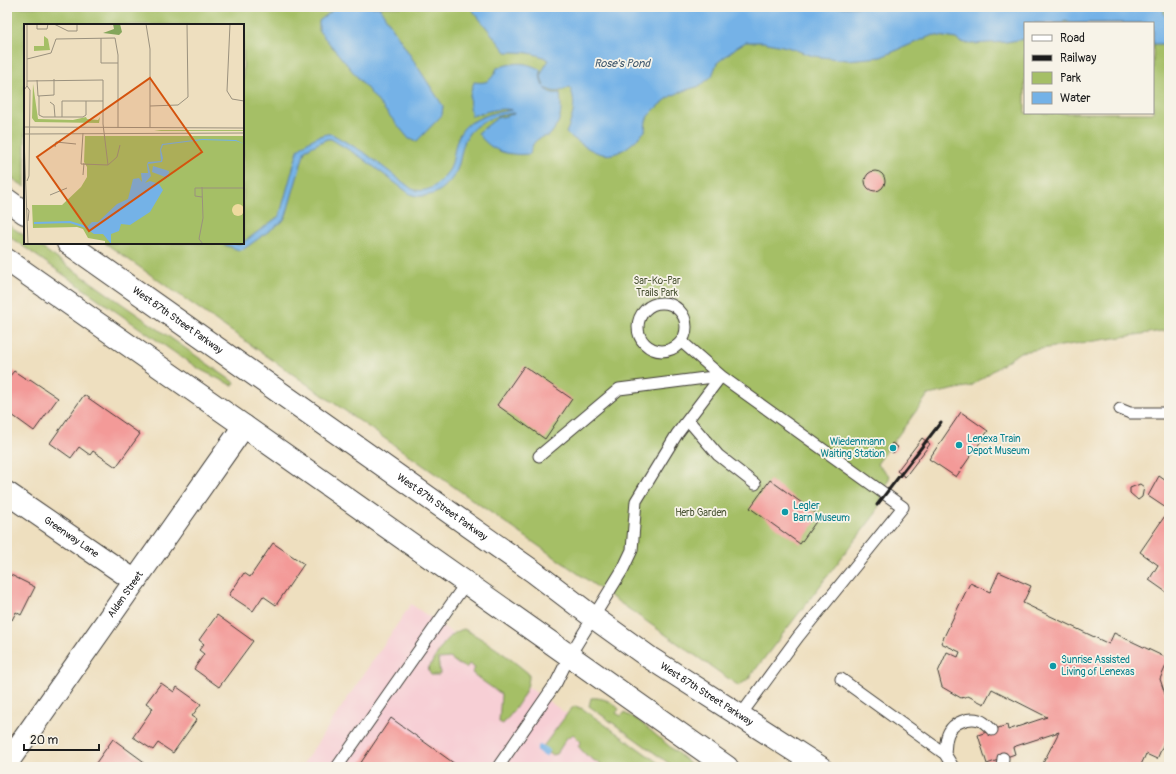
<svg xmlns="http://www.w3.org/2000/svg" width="1176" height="774" viewBox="0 0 1176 774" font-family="Pangolin,sans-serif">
	<rect width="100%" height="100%" fill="#f7f3e8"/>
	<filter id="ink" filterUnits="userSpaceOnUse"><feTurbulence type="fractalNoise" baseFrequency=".025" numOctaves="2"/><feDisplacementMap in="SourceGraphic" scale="8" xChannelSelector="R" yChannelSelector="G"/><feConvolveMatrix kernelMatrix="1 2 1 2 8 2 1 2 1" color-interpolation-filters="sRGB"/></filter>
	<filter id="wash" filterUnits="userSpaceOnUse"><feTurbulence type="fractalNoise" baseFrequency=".012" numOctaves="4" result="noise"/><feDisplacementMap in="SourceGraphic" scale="16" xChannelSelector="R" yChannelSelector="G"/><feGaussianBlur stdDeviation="0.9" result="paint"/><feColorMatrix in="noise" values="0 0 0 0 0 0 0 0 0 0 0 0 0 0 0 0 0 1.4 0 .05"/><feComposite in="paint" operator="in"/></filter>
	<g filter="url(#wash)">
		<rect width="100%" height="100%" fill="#eedfbf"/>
		<!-- built -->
		<path fill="#f7cfd5" d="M411,604l231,163h-341z"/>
		<!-- green -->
		<path fill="#a5bf66" stroke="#606e41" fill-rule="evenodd" d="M7,7h1162v323l-149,22 -49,34 -43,9 -51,69 13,12 -14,37 -127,165 -10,8 -634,-443h138v-218h-218v162l-18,-12zM1025,23h128v90h-128z
			M7,224l18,12v7h10l200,140 -2,3 -32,-16 -23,-15 -171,-120z
			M464,629c23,12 45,28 65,45 1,17 -15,37 -26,50l-4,-2 2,-28 -20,-14 -9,-7 3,-5 -6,-4 -3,4 -8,-4 -8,-6 -12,1 2,14 -1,2h-8l-3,-5 1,-3c9,-14 18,-34 35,-38z
			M591,698c10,-1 21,3 28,11l-3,4 5,3 3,-3 14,7 56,47h-20l-85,-61z
			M575,706l8,3 81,58h-60l-18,-12 -8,-9 3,-4 -8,-8 -3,3 -2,-1 -10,16 -2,2 -4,1 -10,-7 28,-38z"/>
		<!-- water -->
		<path fill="#74b2e7" stroke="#486782" d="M337,7h42l64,99 -1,9 -25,26 -8,-2 -90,-108v-10z
			M470,7h694c-2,9 3,9 5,15 1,4 0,19 0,24l-3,-2h-13v-21h-82l-6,-2 -3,2h-37v16l-19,3 -35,2 -11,-2 -4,-3 -23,-4 -52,22 -34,3 -34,-4 -26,-9 -24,-5h-17l-9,5 -20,16 -5,13 -12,10 -14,4 -15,6 -13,10 -10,10 -2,5 -1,10c-33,35 -45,27 -79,2 7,-16 11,-29 4,-46 -11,5 -14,7 -25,1 4,5 8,6 15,5 2,19 2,28 -11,43 -12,1 -17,6 -19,18 -22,2 -39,-2 -52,-21l19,-15 17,-4v-1c-14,1 -34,7 -44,19 -9,11 -8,25 -13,38 -2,6 -12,18 -18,21 -7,5 -21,7 -29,3l-48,-36 -31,-19h-4l-22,11 -1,4 -18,62 -3,5 -39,28 -5,1 -20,-7h14l6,2 2,-1 37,-27 2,-3 18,-64c5,-7 25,-18 34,-16l33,19 47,36c15,5 25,-3 34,-15 2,-2 4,-5 5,-8 4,-12 3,-27 13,-38 5,-6 22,-13 30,-15 6,-1 12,-2 18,-3 -13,-3 -26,2 -40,6 -4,-14 -3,-20 2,-34 14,2 18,-2 23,-14 18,-6 27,-7 44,2 -1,6 -1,10 2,16h1c-6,-12 -1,-16 5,-26 -14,-8 -27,-8 -43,-8z"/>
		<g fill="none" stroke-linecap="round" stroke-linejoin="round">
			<!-- stream -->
			<path stroke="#74b2e7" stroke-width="8" d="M541,749l4,3"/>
		</g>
		<g id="blocks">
			<!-- building -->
			<path fill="#f39a98" d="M865 181a10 10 0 1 1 20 0a10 10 0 1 1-20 0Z
				M524,366l48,33 -27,40 -48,-34z
				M14,371l15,10 1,-2 28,19 -24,33 -22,-16 -2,3 -3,-2v-40l2,1z
				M84,395l56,39 -24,33 -23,-16 -3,4 -11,-8 -8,11 -21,-15z
				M961,412l27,19 -32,46 -27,-18z
				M922,438l8,6 -25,33 -8,-6z
				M892,443l6,4 -5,6 -5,-4z
				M1159,476l10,7v111l-20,-14 9,-15 -18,-13 29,-42 -21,-14z
				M770,480l50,36 -20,28 -50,-36z
				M1140,484l4,3 -2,10 -4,3 -8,-7v-5z
				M273,543l31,21 -28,41 -13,-9 -10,15 -24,-16 15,-22 6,4z
				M999,572l32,14 -8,17 86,41 5,-11 55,26 -9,20 6,18 3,2v33l-12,27 -11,-5 -6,13h-99l18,-35 -46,15 2,7 -28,10 -9,-29 29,-10 1,5 39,-13 -55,-28 -8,15 -16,-8 -7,2 -19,-11 -4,-15 9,-20 11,5 2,-5 -19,-9 29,-60 20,9z
				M7,573l28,14 -14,28 -5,-3 -4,8 -5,-3z
				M217,615l36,26 -34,46 -25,-18 10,-15 -5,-4 5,-6 -5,-4z
				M161,683l13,9 3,-5 24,17 -9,12 5,3 -24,34 -15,-10 -5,7 -20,-13 20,-29 -7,-5z
				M391,718l64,46 -2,3h-95z
				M113,739l30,22 -4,6h-46z"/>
		</g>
	</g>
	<g filter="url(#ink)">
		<use href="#blocks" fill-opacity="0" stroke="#3c3934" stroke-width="1"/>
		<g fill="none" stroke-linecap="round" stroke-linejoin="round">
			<defs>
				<path id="lane" d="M638 327a24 24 0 1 1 48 0a24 24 0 1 1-48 0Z
					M682,342l39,34
					M1120,409l10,4h39
					M688,420l30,35 37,29
					M539,456l80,-67 102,-13
					M841,679l104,75 8,13
					M945,754c1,-7 0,-15 4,-22 5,-10 20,-15 30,-12 6,2 9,6 13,10
					M337,767l129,-184
					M498,767l58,-84 14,-28 53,-86 9,-19 4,-49 41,-67 44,-58 182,131 -105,130 -58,79
					M1002,767l1,-9"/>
				<g id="street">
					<path id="s1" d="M7,493l128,88"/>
					<path id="s2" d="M7,763l237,-337"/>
				</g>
				<g id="primary">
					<path d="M7,200l18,13"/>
					<path id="s3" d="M68,243l466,329 59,45 57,41 170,109"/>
					<path d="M7,260l237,166 483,341"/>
				</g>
			</defs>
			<!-- lane casing -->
			<use href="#lane" stroke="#3c3934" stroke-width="13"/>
			<!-- street casing -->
			<use href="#street" stroke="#3c3934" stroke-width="24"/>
			<!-- primary casing -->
			<use href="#primary" stroke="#3c3934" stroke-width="24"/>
			<!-- lane -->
			<use href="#lane" stroke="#fff" stroke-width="11"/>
			<!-- street -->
			<use href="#street" stroke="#fff" stroke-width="22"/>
			<!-- primary -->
			<use href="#primary" stroke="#fff" stroke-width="22"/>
			<!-- rail -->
			<path stroke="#1c1c1c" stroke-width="3" d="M877,505l64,-83"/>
		</g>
	</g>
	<!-- markers -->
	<g fill="#0f9aa8" stroke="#f7f3e8" stroke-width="1.5">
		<circle cx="959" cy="445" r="4"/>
		<circle cx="893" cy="448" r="4"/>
		<circle cx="785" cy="512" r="4"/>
		<circle cx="1053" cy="666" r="4"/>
	</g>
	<g text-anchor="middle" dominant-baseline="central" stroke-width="3.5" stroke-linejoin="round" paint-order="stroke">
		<!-- park labels -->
		<g font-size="10" fill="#4c5536" stroke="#f7f3e8">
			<text x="657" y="281">Sar-Ko-Par<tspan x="657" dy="12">Trails Park</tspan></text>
			<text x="701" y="513">Herb Garden</text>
		</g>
		<!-- street labels -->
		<g font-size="10" fill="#1c1c1c" stroke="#f7f3e8">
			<text stroke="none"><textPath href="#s3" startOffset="134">West 87th Street Parkway</textPath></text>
			<text stroke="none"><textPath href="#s3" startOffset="458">West 87th Street Parkway</textPath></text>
			<text stroke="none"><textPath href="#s1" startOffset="78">Greenway Lane</textPath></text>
			<text stroke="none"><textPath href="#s2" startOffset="206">Alden Street</textPath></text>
			<text stroke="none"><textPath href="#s3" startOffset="782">West 87th Street Parkway</textPath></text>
		</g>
		<!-- culture labels -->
		<g font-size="10" fill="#0d838f" stroke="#f7f3e8" text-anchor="start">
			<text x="967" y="439">Lenexa Train<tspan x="967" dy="12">Depot Museum</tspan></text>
			<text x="885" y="442" text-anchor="end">Wiedenmann<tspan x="885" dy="12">Waiting Station</tspan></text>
			<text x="793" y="506">Legler<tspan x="793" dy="12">Barn Museum</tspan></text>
			<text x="1061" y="660">Sunrise Assisted<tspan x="1061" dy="12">Living of Lenexas</tspan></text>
		</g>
		<!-- water labels -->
		<g font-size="11" font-style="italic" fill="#3f586d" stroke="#f7f3e8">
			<text x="622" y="63">Rose's Pond</text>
		</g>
	</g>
	<!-- overview -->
	<g transform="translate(24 24)">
		<rect width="220" height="220" fill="#eedfbf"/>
		<path d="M20,12l4,3 2,11 -16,1v-5h10zM9,60l5,35 35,1 13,-3 1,2 11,1 2,-3 -1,6 -64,-1 -3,-4zM137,106h83v1h-90zM61,112h159v108h-139v-3l-17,-3 -5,-9 -6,-2 -44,1 -1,-23h30l19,-18 6,-10v-10l-3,-5z" fill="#a5bf66"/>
		<path d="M89,0h7l2,8 -3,3 -16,-2 11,-4z" fill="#84a65b"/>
		<path d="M208 186a6 6 0 1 1 12 0a6 6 0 1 1-12 0Z" fill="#eeda9e"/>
		<path d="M178,115l34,1 8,4 -8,-3 -34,-1 -39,5 -2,5 2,8 -1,4 -14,2 3,12 -6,7 5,-2 9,3 4,6 -13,22 -20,13 -9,-1 -2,7 -8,3v10l-8,-10h-9l-8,-6 6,-6h6l19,-18 11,-5 5,-20 6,-1 3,4 -1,-9h7l-1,-8 1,-3 13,-1 -1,-11 2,-6zM129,142l16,5 -1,7 -16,-6z" fill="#74b2e7"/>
		<path fill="none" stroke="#74b2e7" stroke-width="2" d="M10,199l36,-1 16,5"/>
		<path fill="none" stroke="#9a917e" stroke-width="1" d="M3,0v62l3,4 -1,86 -2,5M13,0v5h10l1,-5M30,0l14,7h9v-7M122,0l4,25v79M206,0l-3,67 5,8 12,2M77,14v25h17M3,35l24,-6 5,-14 59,-1 3,17v73M13,56l1,16 16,-1v-16M3,57l76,-1v44l5,41 -27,-1 2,-31M3,62l-3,4v48l4,106M15,72v19l4,2h40l3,-2v-14h17M26,78l4,3 1,12M126,82l28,-1 10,-8 -1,-73M38,93v-16h24M0,103l220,1M0,110l220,-1M31,123l1,-5 20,2M84,141l9,-8 3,-12M59,151l1,-12M178,163l1,31 -4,21 4,5M26,171l17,-7M178,173l-7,-1v-8h49M3,184l2,3 -1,10"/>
		<path fill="#d4530e" fill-opacity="0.15" stroke="#d4530e" stroke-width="2" d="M126,54l52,74 -113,79 -52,-74z"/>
		<rect width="220" height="220" fill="none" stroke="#1c1c1c" stroke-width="2"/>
	</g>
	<!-- margin -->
	<rect width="1176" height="774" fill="none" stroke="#f7f3e8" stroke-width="24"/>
	<!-- legend -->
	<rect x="1024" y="22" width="130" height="92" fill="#f7f3e8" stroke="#9f9d96"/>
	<rect x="1032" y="35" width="20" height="6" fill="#ffffff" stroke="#9f9d96"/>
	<text x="1060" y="42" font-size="12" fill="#1c1c1c">Road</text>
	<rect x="1032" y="55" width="20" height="6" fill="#1c1c1c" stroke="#9f9d96"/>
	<text x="1060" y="62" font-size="12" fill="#1c1c1c">Railway</text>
	<rect x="1032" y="72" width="20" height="12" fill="#a5bf66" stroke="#9f9d96"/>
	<text x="1060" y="82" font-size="12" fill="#1c1c1c">Park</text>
	<rect x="1032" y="92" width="20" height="12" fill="#74b2e7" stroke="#9f9d96"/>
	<text x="1060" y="102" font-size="12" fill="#1c1c1c">Water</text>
	<!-- scale -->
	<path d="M24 744v6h75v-6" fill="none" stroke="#1c1c1c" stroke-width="2"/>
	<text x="30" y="744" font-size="12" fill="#1c1c1c" stroke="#f7f3e8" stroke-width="3" paint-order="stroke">20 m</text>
</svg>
